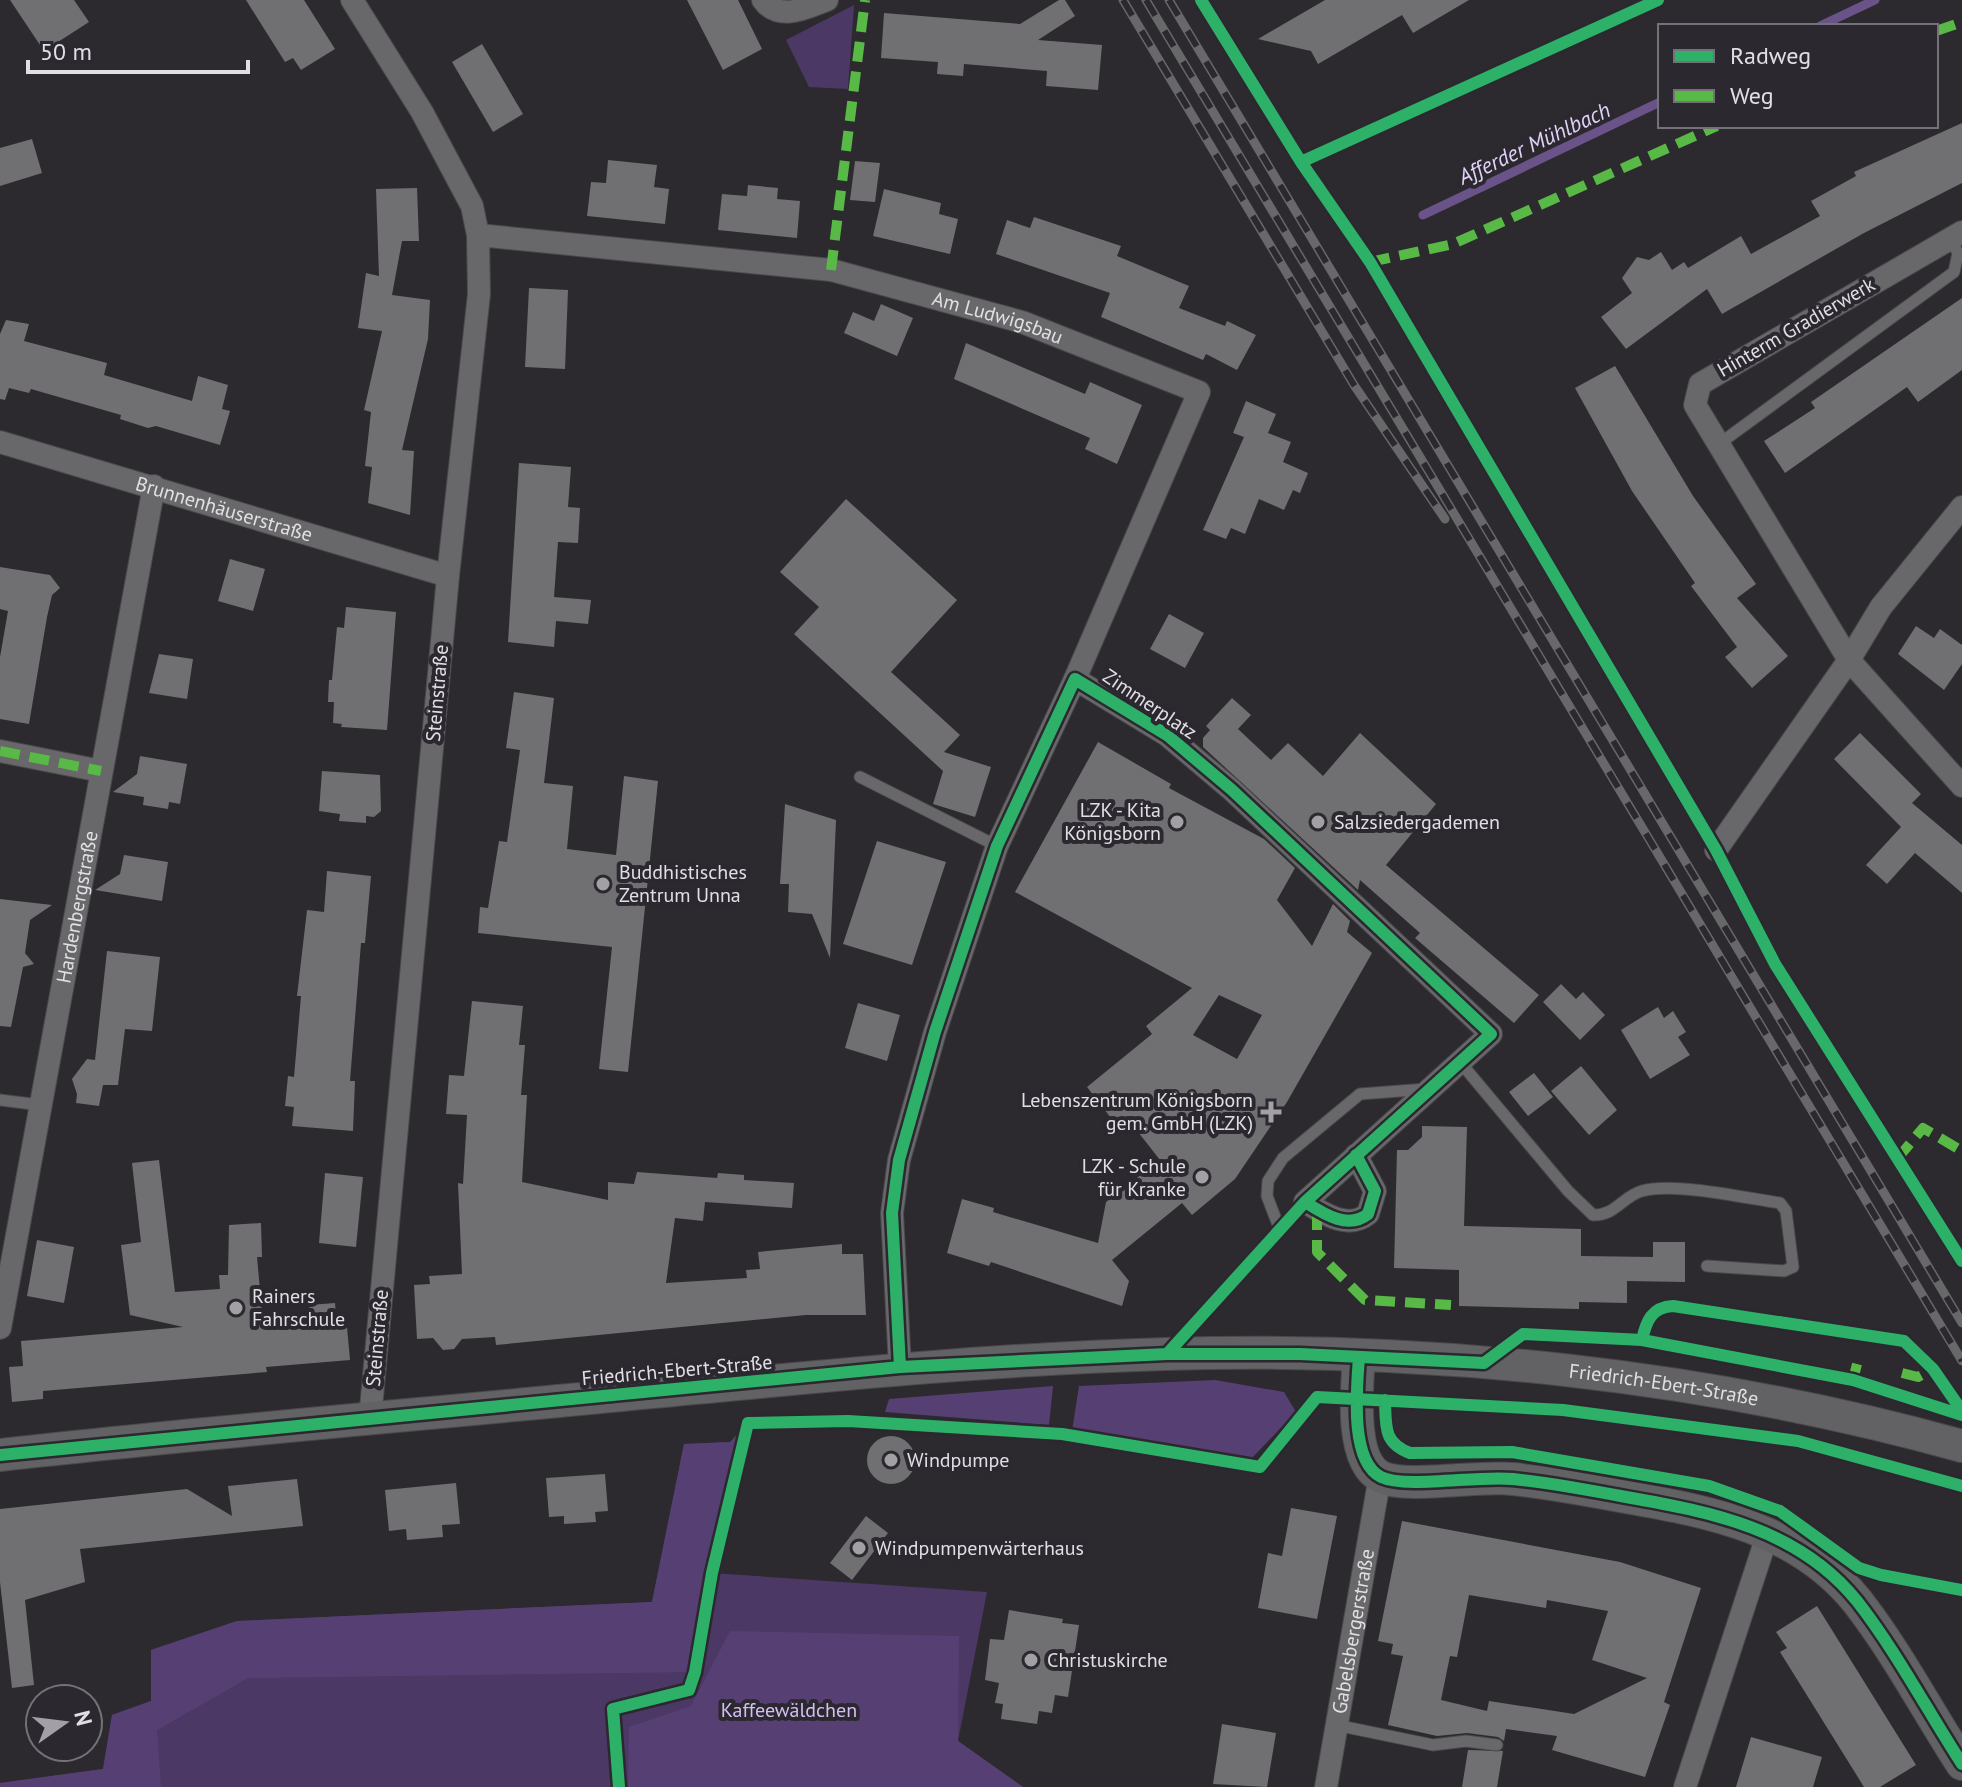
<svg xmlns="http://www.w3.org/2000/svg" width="1962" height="1787" viewBox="0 0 1962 1787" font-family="'PT Sans',sans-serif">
	<rect width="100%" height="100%" fill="#2c2a2e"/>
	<!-- green -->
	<path fill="#4b3864" d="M854,5l-6,84 -39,-2 -23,-47z
		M730,1442l-18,131 275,19 -29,149 65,46h-1023v-4l103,-14 9,-54 39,-14v-51l86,-29 415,-19 32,-158z"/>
	<!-- forest -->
	<path fill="#564073" d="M1215,1380l69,12 12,20 -46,48 -178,-29 7,-45z
		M1053,1386l-4,39 -164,-13 4,-13z
		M748,1423l-36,150 -17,99 -447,6 -91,52 4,57h-161v-4l103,-14 9,-54 39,-14v-51l86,-29 415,-19 32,-158 46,-2z
		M730,1631l229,5 -1,105 65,46h-395l1,-60 62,-21z"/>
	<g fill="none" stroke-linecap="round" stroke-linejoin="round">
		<!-- stream -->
		<path stroke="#6a5389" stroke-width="9" d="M1820,26l55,-26
			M1423,215l237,-113"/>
	</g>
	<!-- building -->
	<path fill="#706f72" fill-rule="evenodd" d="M10,0h64l15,22 -45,29z
		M246,0h58l31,49 -34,21 -8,-12 -8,4z
		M687,0h51l24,49 -39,21z
		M1059,0h6l10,16 -37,24 64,5 -4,45 -52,-4 1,-15 -83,-7 -1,12 -26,-2 1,-12 -57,-4 3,-45 136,11z
		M1325,0h144l-56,33 -11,-18 -84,49 -7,-13 -53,-12z
		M482,44l41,70 -30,18 -41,-70z
		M1962,123v60l-98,50 -142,81 -15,-25 -81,60 -25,-32 31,-24 -10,-15 15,-21 12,3 12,-8 11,18 12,-8 4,6 53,-32 10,18 69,-38 -9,-15 45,-25 -2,-4z
		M32,139l10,34 -42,13v-38z
		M608,160l49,5 -3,22 15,2 -4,35 -78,-8 4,-34 15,1z
		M855,161l25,2 -5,39 -25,-2z
		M748,185l30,3 -1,11 23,2 -3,37 -79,-8 4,-36 25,2z
		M417,188l2,53h-17l-10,54 38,5 -2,39 -26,111 12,1 -4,64 -42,-12 4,-36 -7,-1 6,-54 -7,-2 18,-79 -24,-3 8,-55 13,3 -3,-87z
		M884,189l57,14 -2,11 19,5 -8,35 -77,-18z
		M1034,217l87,29 -4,10 72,30 -10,22 46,18 2,-5 29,14 -19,35 -31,-16 -3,6 -102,-43 9,-24 -114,-39 11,-34 23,8z
		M529,288l39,2 -3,79 -40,-2z
		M1962,298v72l-44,32 -11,-15 -122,86 -21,-32 51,-33 -4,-6z
		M881,304l32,14 -16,38 -53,-23 9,-21 21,9z
		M6,320l23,4 -5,17 83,22 -3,12 88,26 6,-25 30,9 -6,24 8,2 -10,34 -64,-19 -8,2 -28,-9 1,-4 -90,-26 -2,4 -20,-5 -4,12 -5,-1v-65z
		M966,343l119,51 5,-12 52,23 -25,59 -32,-15 5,-11 -136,-59z
		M1615,366l78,130 63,88 -19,14 51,58 -36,32 -27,-31 12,-10 -46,-61 4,-3 -63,-92 -57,-103z
		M1246,401l30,13 -8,19 23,9 -8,20 25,11 -8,20 -7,-3 -9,20 -25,-11 -14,35 -14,-6 -5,11 -23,-9 41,-93 -11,-4z
		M519,463l52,4 -3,40 12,1 -2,35 -20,-1 -4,55 37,3 -3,24 -32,-3 -2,26 -46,-5z
		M846,499l111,101 -66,72 69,63 -16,17 47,15 -16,50 -42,-13 10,-33 -149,-137 25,-27 -39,-35z
		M230,559l35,10 -12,42 -35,-10z
		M0,567l50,8 10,13 -8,7 -5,22 -18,107 -29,-5v-62l8,-46 -8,-2z
		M346,607l50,5 -9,118 -46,-3 1,-3 -9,-1 1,-21h-6l1,-22h3l5,-53 7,1z
		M1169,614l35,19 -19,35 -35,-19z
		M1916,626l18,12 6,-9 22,16v19l-18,26 -46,-36z
		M159,654l34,5 -6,40 -38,-6z
		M514,692l40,6 -10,85 29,3 -6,63 49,6 8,-79 34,5 -30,291 -29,-3 13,-122 -134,-14 2,-26 8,1 11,-67 8,1 13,-92 -14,-2z
		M1232,698l19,17 -13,14 33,31 17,-17 35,33 37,-43 76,71 -50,61 153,130 -25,28 -99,-85 5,-5 -60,-53 -2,10 -155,-143v-9l7,-8 -4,-4z
		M1860,733l61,61 -9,9 50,42v48l-47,-40 -28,31 -21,-19 35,-38 -67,-68z
		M1098,742l73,42 -2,4 95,51 31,29 -18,32 35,46 21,-42 17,17 -3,11 25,21 -85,149 -52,77 -43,36 -10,-12 -70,57 17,21 -7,25 -131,-44 -2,4 -42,-13 15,-54 32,9 -1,4 105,31 8,-41 54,-42 -29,-37 -10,8 -34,-44 65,-53 -6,-8 46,-38 -177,-96zM1219,995l43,20 -25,44 -44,-24z
		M140,756l47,8 -7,40 -11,-2 -1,7 -25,-4 1,-8 -31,-5 24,-18z
		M322,771l58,4 1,36 -7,6 -8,-1v7l-27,-2 1,-7 -21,-3z
		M785,804l51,16 -6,138 -18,-44 -24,-2 1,-28h-9z
		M877,841l69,21 -34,103 -69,-21z
		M124,855l44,7 -6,39 -67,-11 25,-16z
		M327,871l44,5 -6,67h-4l-11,138h5l-2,50 -61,-5 2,-19 -9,-1 3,-30 6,1 7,-81h-4l10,-86 17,2z
		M0,899l52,6 -22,15 -5,33 9,11 -11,3 -12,60 -11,-1z
		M107,951l53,6 -8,74 -27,-2 -7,56h-15l-4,21 -23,-3 1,-9 -5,-15 15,-20 8,1z
		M1561,984l15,15 7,-7 22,23 -25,25 -37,-38z
		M472,1001l51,5 -4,39h6l-4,50h6l-5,87 86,18v-18l26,2 3,-12 80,6 1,-5 26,2v5l50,3 -2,25 -87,-6 -2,19 -28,-3 -9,65 81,-5 -1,-8 14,-1 -2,-17 84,-8v10h21l3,61h-60l-310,30 -1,-8 -33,2 -8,10 -11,1 -10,-12 -16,1 -3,-54 16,-1 -1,-8 33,-2 -4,-91 5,1 4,-69 -21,-1 3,-39 15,1z
		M858,1003l42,12 -13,46 -42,-13z
		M1658,1007l6,11 9,-7 13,21 -8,5 12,18 -40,24 -29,-49z
		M1581,1066l36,44 -28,25 -38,-44z
		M1534,1073l19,24 -25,19 -19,-24z
		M1422,1126l45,1 -3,99 117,3v27l72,1v-15h32v40l-58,-1v22l-48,-1v7l-120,-3v-36l-65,-2 3,-118h11l14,-13z
		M159,1160l16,132 45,-3 -1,-14h9l1,-50 32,-2 1,34h-5l6,66 48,-4 -2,-14 26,-2 1,14 10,-1 4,44 -84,7 1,5 -224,19v8l-31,3 -3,-35 14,-1 -2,-25 162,-14 -53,-12 -9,-70 20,-3 -9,-79z
		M325,1173l38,4 -7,70 -37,-4z
		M37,1240l37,7 -10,56 -37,-7z
		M867 1460a24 24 0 1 1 48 0a24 24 0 1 1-48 0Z
		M605,1474l3,37 -13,1 1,10 -32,2v-8l-15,1 -3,-39z
		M297,1479l6,47 -223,23 5,33 -60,18 9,85 -22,3 -12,-106v-73l187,-20 45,27 -4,-30z
		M456,1483l4,41 -18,1 1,12 -36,3 -1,-11 -17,2 -4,-41z
		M1291,1508l46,8 -20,103 -59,-11 10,-55 14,3z
		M866,1516l22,17 -36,47 -22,-17z
		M1402,1521l218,41 81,26 -37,114 6,3 -25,72 -93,-27 5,-14 -51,-7 -2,12 -6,-4 -31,-4 -30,3 -49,-11 15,-69 -12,-2 2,-10 -15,-3zM1469,1595l77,13 1,-8 61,11 -16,49 55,18 -73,36 -85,-13 -2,10 -46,-11 9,-44 7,1z
		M1817,1606l99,159 -36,22h-16l-84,-135 7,-4 -11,-16z
		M1009,1610l54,9 -1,4 17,2 -11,72 -13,-2 -3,18 -13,-2 -2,13 -36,-5 2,-15 -8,-1 4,-20 -14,-3 5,-41 14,1z
		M1222,1724l54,9 -9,54 -54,-3z
		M1751,1737l71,20 -9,30h-77z
		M1468,1750l35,1 -6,36h-35z"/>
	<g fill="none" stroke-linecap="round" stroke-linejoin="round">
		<defs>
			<path id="lane" d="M1719,444l235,-172 4,-19 -9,-16
				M860,777l137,69
				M1716,850l59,114 156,248
				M1460,1062l108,129 25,24c22,1 30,-19 49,-24 32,-9 104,7 138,12l6,8 7,56 -9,4 -77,-5
				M0,1100l40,5
				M1305,1202l-25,28 -13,-34 1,-15 15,-23 77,-64 66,-5
				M1336,1725l97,20 33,-4 31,4"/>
			<g id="street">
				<path d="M352,0l70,112 50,94 6,29 1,59 -31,282 -78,843"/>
				<path d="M763,0c16,22 43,8 64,0"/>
				<path d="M1962,232l-262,152 -5,21 154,255 113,126"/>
				<path id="s1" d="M478,235l353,35 191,52 177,70 -124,287"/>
				<path id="s2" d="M0,442l448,134"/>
				<path d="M0,751l101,20"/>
				<path d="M1716,850l133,-190 32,-53 81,-100"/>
				<path id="s3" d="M0,1328l154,-842"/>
				<path d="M900,1367l-8,-154 7,-53 36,-128 62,-186 78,-167 92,56 65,55 259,244 -186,168c19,12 43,28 63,12l7,-23 -19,-36"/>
				<path id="s4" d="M1326,1787l54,-311"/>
				<path d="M1685,1787l83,-254"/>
			</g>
			<g id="secondary">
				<path d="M1359,1357c-2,29 -10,104 22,120 25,12 98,-2 132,2 38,4 76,11 113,18 86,15 173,32 231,104 39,50 70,109 105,163"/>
				<path id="s5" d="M0,1455c207,-23 415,-40 622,-60 182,-17 362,-36 544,-41 265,-8 541,21 796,92"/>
			</g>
		</defs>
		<!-- lane casing -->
		<use href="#lane" stroke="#49484a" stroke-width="13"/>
		<!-- street casing -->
		<use href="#street" stroke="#49484a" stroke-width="24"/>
		<!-- secondary casing -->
		<use href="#secondary" stroke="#49484a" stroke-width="34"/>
		<!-- lane -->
		<use href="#lane" stroke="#68676a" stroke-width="11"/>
		<!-- street -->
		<use href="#street" stroke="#68676a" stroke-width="22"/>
		<!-- secondary -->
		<use href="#secondary" stroke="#626163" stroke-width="32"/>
		<defs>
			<path id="rail" d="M1123,0l231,385 91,134
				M1146,0l816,1361
				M1169,0l793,1323"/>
		</defs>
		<!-- rail casing -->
		<use href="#rail" stroke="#68676a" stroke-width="9"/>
		<!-- rail -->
		<use href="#rail" stroke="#2b2830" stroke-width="6" stroke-dasharray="18" stroke-linecap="butt"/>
		<!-- quiet -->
		<path stroke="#58b947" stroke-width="10" stroke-dasharray="20 10" stroke-linecap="butt" d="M1936,31l26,-9
			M1370,262l83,-18 264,-118
			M831,270l34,-270
			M0,751l101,20
			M1897,1159l26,-31 39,23
			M1317,1210v42l48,48 86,5
			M1902,1373l16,4 15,-8
			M1853,1380l4,-16"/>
		<defs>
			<path id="cycleway" d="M1201,0l100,162 69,100 346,588 59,114 187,297
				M1301,162l357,-162
				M1642,1340c4,-19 10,-33 31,-34l231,35 29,28 29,42
				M1167,1354l138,-152
				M1359,1357c-2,29 -10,104 22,120 25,12 98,-2 132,2 38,4 76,11 113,18 86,15 173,32 231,104 39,50 70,109 105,163
				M900,1367l-8,-154 7,-53 36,-128 62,-186 78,-167 92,56 65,55 259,244 -186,168c19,12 43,28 63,12l7,-23 -19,-36
				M1385,1400c1,26 -2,43 25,53l102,-1 197,34 71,25 79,57 22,7 81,15
				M0,1455l900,-88 267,-13h133l184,9 39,-29 119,6 211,40 109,35
				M619,1787l-6,-78 76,-19 6,-18 17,-99 36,-150 100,-2 214,13 198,33 57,-70 246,13 235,31 164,45"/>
		</defs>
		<!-- cycleway casing -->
		<use href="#cycleway" stroke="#2b2830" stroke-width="17"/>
		<!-- cycleway -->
		<use href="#cycleway" stroke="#2db169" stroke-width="12"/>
	</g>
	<!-- markers -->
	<g fill="#a2a0a4" stroke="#2b2830" stroke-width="3">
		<circle cx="1177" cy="822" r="8"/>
		<circle cx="1318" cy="822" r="8"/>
		<circle cx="603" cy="884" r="8"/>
		<path d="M1267 1100h8v8h8v8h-8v8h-8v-8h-8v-8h8z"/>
		<circle cx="1202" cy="1177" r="8"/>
		<circle cx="236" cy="1308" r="8"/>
		<circle cx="891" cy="1460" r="8"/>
		<circle cx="859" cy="1548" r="8"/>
		<circle cx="1031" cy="1660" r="8"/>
	</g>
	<g text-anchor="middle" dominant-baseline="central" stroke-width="8" stroke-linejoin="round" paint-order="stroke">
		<!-- street labels -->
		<g font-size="20" fill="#e1dfe4" stroke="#2b2830">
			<text stroke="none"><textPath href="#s1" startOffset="528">Am Ludwigsbau</textPath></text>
			<text transform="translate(1796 327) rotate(-30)">Hinterm Gradierwerk</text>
			<text stroke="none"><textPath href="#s2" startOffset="234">Brunnenhäuserstraße</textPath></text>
			<text transform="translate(437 693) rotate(-85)">Steinstraße</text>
			<text transform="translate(1150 704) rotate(34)">Zimmerplatz</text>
			<text stroke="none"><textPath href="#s3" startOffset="428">Hardenbergstraße</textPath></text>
			<text transform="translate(377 1338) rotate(-85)">Steinstraße</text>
			<text transform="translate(677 1370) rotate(-5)">Friedrich-Ebert-Straße</text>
			<text stroke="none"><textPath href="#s5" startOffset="1670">Friedrich-Ebert-Straße</textPath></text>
			<text stroke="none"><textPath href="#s4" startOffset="158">Gabelsbergerstraße</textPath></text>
		</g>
		<!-- poi labels -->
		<g font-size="20" fill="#e1dfe4" stroke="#2b2830" text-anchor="start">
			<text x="1161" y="810" text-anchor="end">LZK - Kita<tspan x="1161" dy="23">Königsborn</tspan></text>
			<text x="1334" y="822">Salzsiedergademen</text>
			<text x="619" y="872">Buddhistisches<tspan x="619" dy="23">Zentrum Unna</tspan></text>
			<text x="1253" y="1100" text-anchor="end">Lebenszentrum Königsborn<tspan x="1253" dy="23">gem. GmbH (LZK)</tspan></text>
			<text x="1186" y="1166" text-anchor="end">LZK - Schule<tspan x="1186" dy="23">für Kranke</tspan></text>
			<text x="252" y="1296">Rainers<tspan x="252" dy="23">Fahrschule</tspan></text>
			<text x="907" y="1460">Windpumpe</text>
			<text x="875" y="1548">Windpumpenwärterhaus</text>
			<text x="1047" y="1660">Christuskirche</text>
		</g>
		<!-- park labels -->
		<g font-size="20" fill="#d4bff3" stroke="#2b2830">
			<text x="789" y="1710">Kaffeewäldchen</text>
		</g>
		<!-- water labels -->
		<g font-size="22" font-style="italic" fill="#e0d3f6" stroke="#2b2830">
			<text transform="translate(1534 143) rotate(-25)">Afferder Mühlbach</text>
		</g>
	</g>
	<!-- legend -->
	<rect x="1658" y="24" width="280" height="104" fill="#2b2830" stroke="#747178" stroke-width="2"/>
	<rect x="1674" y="50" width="40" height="12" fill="#2db169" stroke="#747178" stroke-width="2"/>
	<text x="1730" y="64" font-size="24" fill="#e1dfe4">Radweg</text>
	<rect x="1674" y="90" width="40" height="12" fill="#58b947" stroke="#747178" stroke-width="2"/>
	<text x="1730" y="104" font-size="24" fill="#e1dfe4">Weg</text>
	<!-- north arrow -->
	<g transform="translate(64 1723) rotate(76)"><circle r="38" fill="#2b2830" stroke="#747178" stroke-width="2"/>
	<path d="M0-6L14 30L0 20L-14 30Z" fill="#a2a0a4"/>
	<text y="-12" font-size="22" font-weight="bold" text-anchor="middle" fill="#e1dfe4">N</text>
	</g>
	<!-- scale -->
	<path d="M28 60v12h220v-12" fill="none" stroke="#e1dfe4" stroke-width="4"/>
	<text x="40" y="60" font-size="24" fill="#e1dfe4" stroke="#2b2830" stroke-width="6" paint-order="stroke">50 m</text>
</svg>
